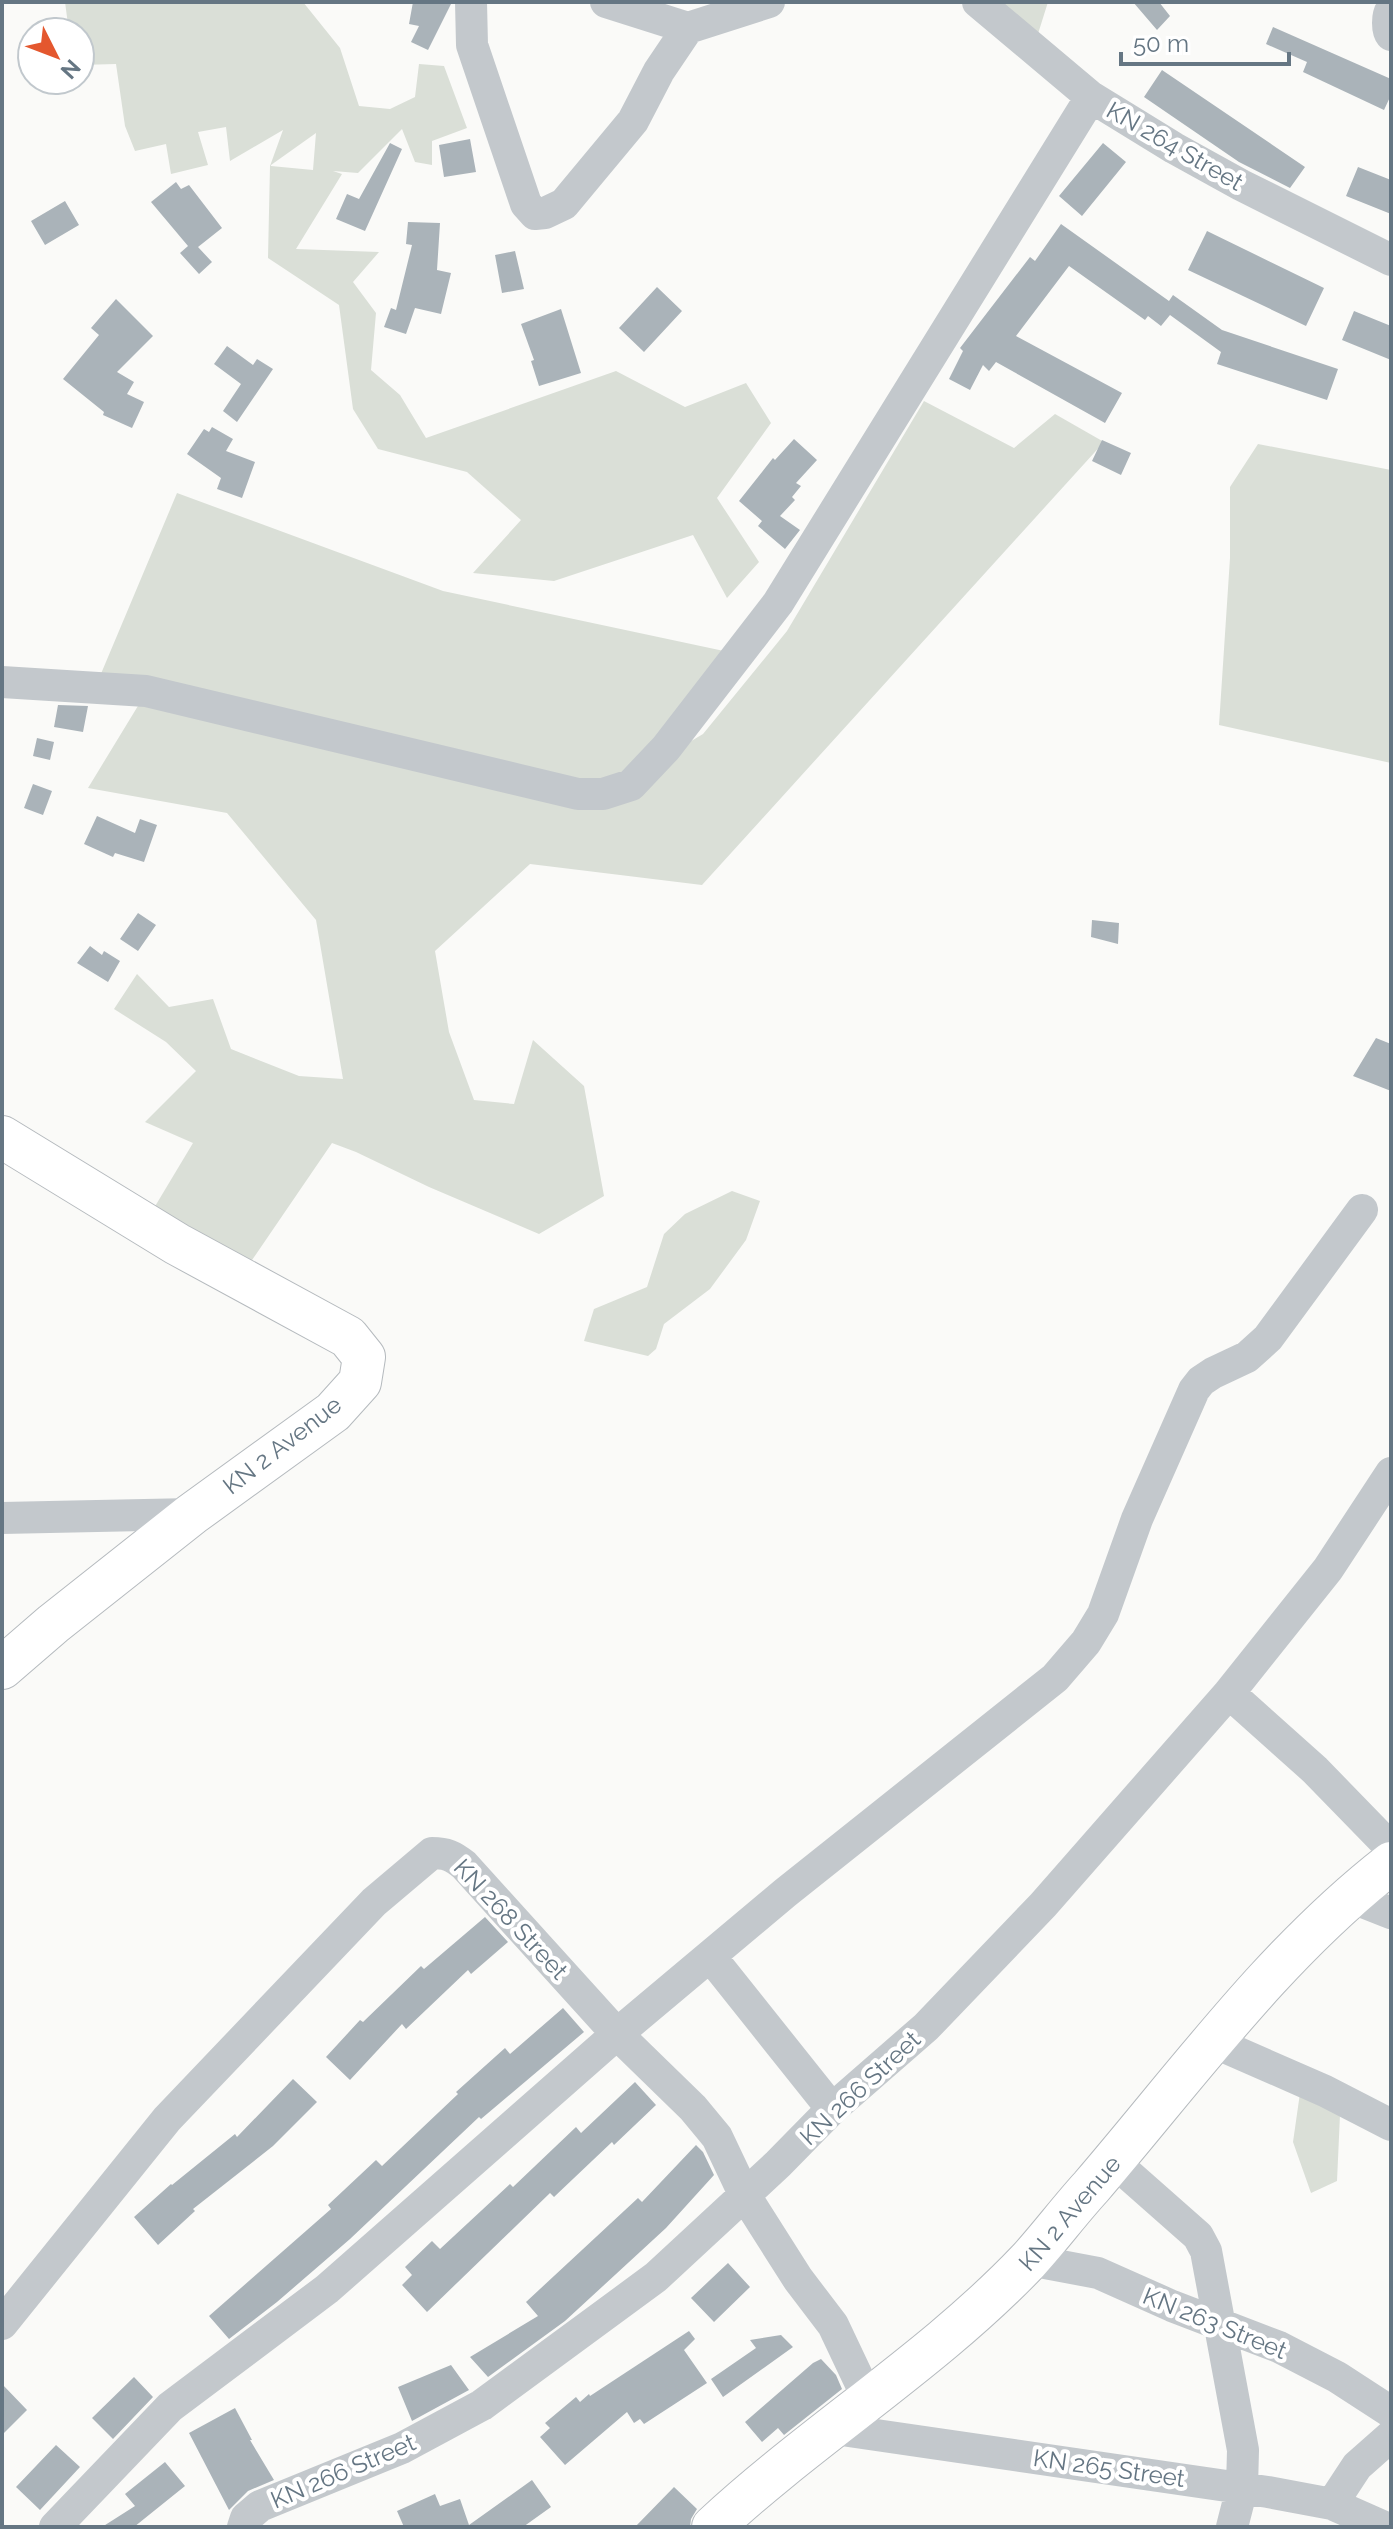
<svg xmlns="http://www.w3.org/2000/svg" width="1393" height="2529" viewBox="0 0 1393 2529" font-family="Raleway,sans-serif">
	<rect width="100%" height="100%" fill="#fafaf8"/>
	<!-- green -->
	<path fill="#dadfd7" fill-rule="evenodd" d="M65,2h238l37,46 19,58 31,3 25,-12 4,-33 25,2 23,62 -35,13v24l-17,-3 -13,-33 -44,44 -25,-2 9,3 -46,75 83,3 -26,30 23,31 -5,57 29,25 26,43 190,-67 69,36 61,-24 25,40 -54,75 42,64 -32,36 -34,-63 -139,46 -81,-8 48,-53 -54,-48 -89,-23 -25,-40 -14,-104 -71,-47 2,-92 13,-36 -53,31 -4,-34 -28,5 10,33 -37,9 -5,-30 -31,7 -10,-25 -9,-62 -36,1v-33h-11zM316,133l-3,37 -42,-4v-1z
		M993,2h55l-11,35z
		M924,401l90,47 41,-34 49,28 -402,443 -172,-21 -95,87 14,81 25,68 40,4 19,-64 51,46 20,110 -65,38 -110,-47 -73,-35 -24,-9 -82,120 -96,-55 39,-65 -48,-21 51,-51 -30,-29 -52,-33 23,-35 32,33 44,-8 18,50 68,27 44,3 -27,-159 -89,-107 -139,-25 56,-92 -49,-8 82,-195 266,98 295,63 -129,136 94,-56 84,-103z
		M1258,444l133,26v293l-172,-38 11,-167v-71z
		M732,1191l28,10 -14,39 -36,49 -46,35 -8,25 -8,7 -64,-15 10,-32 53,-22 17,-53 21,-20z
		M1300,2093l40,22 -3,66 -26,12 -18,-51z"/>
	<!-- building -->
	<path fill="#aab3b9" d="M413,2h39l-24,48 -17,-8 8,-16 -10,-2z
		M1133,2h26l11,14 -13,14z
		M1273,27l118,52v16l-7,15 -81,-38 4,-10 -41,-18z
		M1162,70l143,97 -15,21 -51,-26 -95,-65z
		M470,139l6,33 -32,5 -5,-32z
		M390,143l12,6 -37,82 -29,-12 11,-25 12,5z
		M1103,143l23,19 -44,54 -23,-20z
		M1358,167l33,13v34l-45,-18z
		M176,182l5,7 8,-4 33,43 -24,19 14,15 -13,12 -19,-21 8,-7 -37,-44z
		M65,201l14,24 -34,20 -14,-24z
		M408,222l32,1 -3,47 14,3 -10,41 -26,-6 -9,26 -22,-7 7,-19 5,2 16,-65 -6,-1z
		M1061,224l108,77 4,-6 49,35 116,39 -11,31 -110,-36 4,-12 -51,-37 -9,11 -13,-10 -3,4 -76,-54 -53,70 106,57 -17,30 -109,-61 -7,9 -6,-6 -13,25 -21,-11 14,-28 -3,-3 70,-91 5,4z
		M1207,231l117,57 -18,38 -118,-56z
		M515,251l9,38 -22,4 -7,-38z
		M657,287l25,24 -38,41 -25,-24z
		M116,299l37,37 -36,36 17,10 -7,12 17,8 -12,26 -29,-13 1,-3 -41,-33 36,-44 -8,-7z
		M561,309l20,64 -42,13 -8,-25 3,-1 -13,-36z
		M1354,311l37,15v34l-49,-20z
		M227,346l26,19 4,-6 16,10 -36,53 -14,-11 18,-27 -27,-20z
		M212,427l21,12 -7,12 29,11 -13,36 -25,-9 4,-11 -34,-24 17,-25 5,3z
		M794,439l23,21 -21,23 5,3 -9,11 3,3 -15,16 20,14 -15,19 -27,-23 4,-5 -23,-20 34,-43 2,2z
		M1102,440l29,13 -10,22 -29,-14z
		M58,705l30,1 -5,26 -29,-5z
		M37,738l17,4 -4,18 -17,-4z
		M33,784l19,7 -9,24 -19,-7z
		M97,816l38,17 5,-14 17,6 -13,37 -29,-9 -2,4 -29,-13z
		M138,913l18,12 -18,26 -18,-12z
		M1092,920l27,3 -1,21 -27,-7z
		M90,946l12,9 2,-4 16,10 -12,21 -31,-19z
		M1376,1038l15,6v47l-38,-15z
		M485,1917l23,25 -37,32 -3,-4 -62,59 -4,-5 -52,56 -24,-23 34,-37 3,2 58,-56 3,3z
		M563,2008l21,24 -103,87 -2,-2 -129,122 -73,63 -48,37 -20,-23 122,-107 -3,-4 48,-45 6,6 76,-72 -2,-2 49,-44 5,6z
		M293,2079l24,23 -44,44 -80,63 2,2 -37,34 -24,-28 37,-33 1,1 63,-51 2,3z
		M635,2082l21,23 -42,40 -2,-3 -58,55 -4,-4 -123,119 -25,-27 10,-10 -7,-8 27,-26 8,8 70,-65 3,3 63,-60 5,6z
		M696,2145l7,7 11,23 -48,53 -101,93 -77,56 -18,-20 68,-41 -12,-14 112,-104 4,4z
		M728,2263l22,24 -36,35 -23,-24z
		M689,2331l6,8 -11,11 23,33 -63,41 -4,-5 -6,4 -7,-11 -62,53 -25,-28 10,-9 -5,-5 31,-26 4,5 9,-8 1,2z
		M781,2335l12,12 -70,50 -12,-18 45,-31 -6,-8z
		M821,2359l15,16 6,14 -58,46 -6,-7 -16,14 -17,-20 68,-59z
		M451,2365l18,25 -57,31 -14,-34z
		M134,2377l19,20 -40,42 -21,-21z
		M2,2384l25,26 -25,25z
		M235,2408l17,32h-2l24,40 -26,11 -19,19 -40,-77z
		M56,2445l24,22 -40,43 -24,-23z
		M165,2462l20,24 -51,41h-32l33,-21 -10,-12z
		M532,2480l19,27 -28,20h-119l-7,-16 38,-17 5,12 20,-7 9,26z
		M674,2487l23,22 -6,10 -1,8h-55z"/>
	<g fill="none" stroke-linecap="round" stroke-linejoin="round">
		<defs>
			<g id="major">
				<path d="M2,1137l175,107 171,93 16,20 -4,25 -27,30 -141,102 -139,110 -51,44"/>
				<path id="s1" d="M713,2527c100,-93 221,-167 315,-266 22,-24 41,-50 63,-74 96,-112 183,-233 300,-324"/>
			</g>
		</defs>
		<!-- major casing -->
		<use href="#major" stroke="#b5babe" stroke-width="44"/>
		<!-- minor -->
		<path stroke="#c3c8cc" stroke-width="32" d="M471,2l1,43 54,159 9,10 10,-1 19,-9 69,-83 26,-50 29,-43 81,-26
			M606,2l82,26
			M978,2l113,95 83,51 67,37 150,75
			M1391,10c-4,6 -4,20 0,25
			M2,682l144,9 432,103h25l28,-9 35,-37 112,-145 313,-506
			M2,1518l190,-4
			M1229,1693l99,-124 63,-96
			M1348,1896l43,17
			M710,1956l122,153
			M1211,2041l114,50 66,34
			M1113,2161l85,75 8,15 37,199 -1,38 -10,39
			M1029,2260l69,13 74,33 107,41 58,30 54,35
			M2,2324l165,-205 207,-217 58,-49c14,0 21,3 32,12l153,169 76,74 24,29 27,57 54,85 35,46 35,74
			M828,2428l440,64 64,12 52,23
			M1332,2504l25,-38 34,-30
			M55,2527l115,-120 157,-118 290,-255 168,-141 270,-215 31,-36 17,-28 34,-95 57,-129 7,-9 12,-8 34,-16 21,-19 94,-128
			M243,2527l3,-9 14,-12 142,-58 80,-43 174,-128 122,-113 54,-55 94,-82 117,-122 186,-212 86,77 76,78"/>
		<!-- major -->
		<use href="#major" stroke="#fff" stroke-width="42"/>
	</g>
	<g text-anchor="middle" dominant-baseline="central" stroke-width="8" stroke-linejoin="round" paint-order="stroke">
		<!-- street labels -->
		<g font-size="24" fill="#657683" stroke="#fff">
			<text transform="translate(1175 146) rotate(30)">KN 264 Street</text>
			<text transform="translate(282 1445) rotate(-38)">KN 2 Avenue</text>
			<text transform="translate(511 1919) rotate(47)">KN 268 Street</text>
			<text transform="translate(860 2088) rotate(-43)">KN 266 Street</text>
			<text stroke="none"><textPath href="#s1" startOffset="476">KN 2 Avenue</textPath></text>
			<text transform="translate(1215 2323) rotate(22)">KN 263 Street</text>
			<text transform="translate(1109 2468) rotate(8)">KN 265 Street</text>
			<text transform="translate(343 2471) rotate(-23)">KN 266 Street</text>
		</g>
	</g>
	<!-- border -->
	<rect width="1393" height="2529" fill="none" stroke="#657683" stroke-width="8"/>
	<!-- north arrow -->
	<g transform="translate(56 56) rotate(132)"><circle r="38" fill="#ffffff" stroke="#c1c8cd" stroke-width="2"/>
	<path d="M0-6L14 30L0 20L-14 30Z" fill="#e4572e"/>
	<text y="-12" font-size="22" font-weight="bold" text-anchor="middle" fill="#657683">N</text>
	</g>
	<!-- scale -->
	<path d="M1121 52v12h168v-12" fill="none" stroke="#657683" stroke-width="4"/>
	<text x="1133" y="52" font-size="24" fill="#657683" stroke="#ffffff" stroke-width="6" paint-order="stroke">50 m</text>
</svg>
